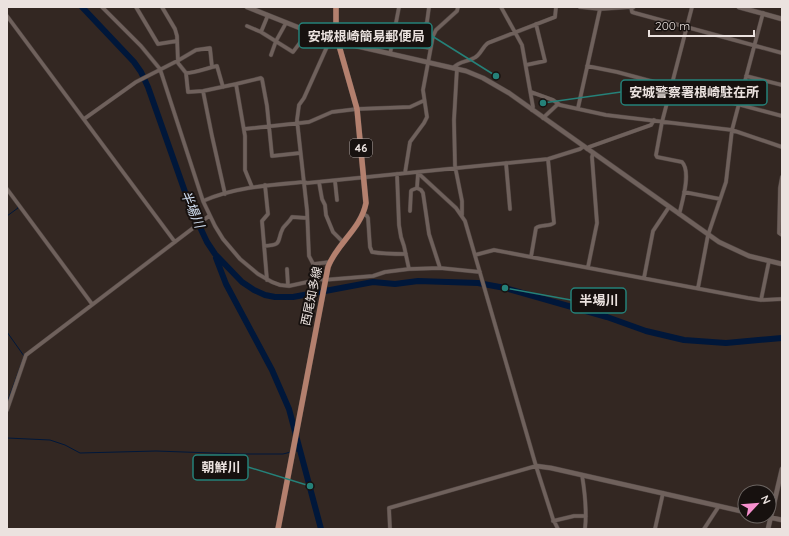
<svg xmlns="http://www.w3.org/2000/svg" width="789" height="536" viewBox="0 0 789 536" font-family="Quicksand,'Noto Sans JP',sans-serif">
	<rect width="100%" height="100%" fill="#332722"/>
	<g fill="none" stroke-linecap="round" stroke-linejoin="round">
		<!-- stream -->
		<path stroke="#00173a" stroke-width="1" d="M7,216l11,-8v-1
			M7,332l17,24 -17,47
			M7,438l43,2 15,5 15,8 76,-2 84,3h43l8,-2
			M296,451h4"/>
		<!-- river -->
		<path stroke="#00173a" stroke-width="6" d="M82,7l52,55 7,10 7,15 42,119 17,36 8,12 27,28 12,8 11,5 10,2h18l80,-15 22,2 23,-3 60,2 27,5 102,29 39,14 38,9 42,3 56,-5
			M216,258l10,26 46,86 17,39 32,120"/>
		<defs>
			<path id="minor" d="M102,7l39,39 19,23 43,132 12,25 8,13 17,20 18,15 14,8 8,3 9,1 32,-7 2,1 50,-4 12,-4 24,-3 31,-1 40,4
				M136,7l22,37 19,-3
				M162,7l13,22 2,7 1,27 8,10 2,19 15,-1 33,-7 9,52v34l7,17
				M501,7l21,38 11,62 -1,3
				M580,7l20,2 31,-2
				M631,7l1,5 3,1 147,40
				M7,16l168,226
				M247,26l14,6 32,20 15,-20
				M337,31l93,17
				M261,32l7,-17
				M417,45l1,-5 9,-18 2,-15
				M390,54l9,-47
				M271,55l5,-14 10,-18
				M526,65l19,-4 -9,-37
				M587,66l30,6 165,44
				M453,68c6,-7 14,-6 21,-10 7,-3 8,-11 14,-15l67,-26 1,-10
				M457,68l-3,52 1,46 7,35v14
				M186,73c9,0 21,-5 31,-7l6,21
				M746,76l36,9
				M236,84l25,-6 1,1 5,27 5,50 28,-3
				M203,91l9,45 13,58
				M531,92l22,8 7,5 46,10 126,15 50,17
				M578,108l22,-99
				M543,118l15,-14
				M84,119l52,-37 43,-22 17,-10 14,-2 2,19
				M244,129l65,-7 23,-10 25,-3 53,-2 13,-6
				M587,149l2,-2 62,-22 3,-5
				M506,163l4,46
				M405,173l5,-31 14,-19 3,-6 -4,-27 10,-54 3,-6 21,-19 1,-4
				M418,173l38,35 9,13 71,245 17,53 5,10
				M418,173l-1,15 4,2 2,3 6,41 11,34
				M397,174l2,51 2,12 3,9 5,23
				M782,177l-2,11 -1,45 3,2
				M335,181l2,19
				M319,182l3,17 3,6 1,10 7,17 10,10
				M265,185l3,29 -6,7 5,59
				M7,189l85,115
				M684,192l36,7
				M203,201c32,-14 67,-16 101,-19l3,1 241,-24 32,-10 4,-3
				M410,211l1,-20 1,-1 5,-2
				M363,214l4,2 1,2 2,29 2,5c11,2 22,2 34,2
				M679,214l1,-3c3,-12 11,-40 2,-49l-25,-5 -1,-2 6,-33 30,-115
				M264,246c20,-1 12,-5 19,-18 3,-4 7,-7 9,-11l15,1
				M475,255l19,-5 254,48 13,2 21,-1
				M531,257l5,-29c5,-4 13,-1 18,-5l-6,-64
				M314,264l16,-2
				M588,267l9,-44 -5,-66 1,-4
				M287,269l1,17
				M644,278l9,-47 16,-24
				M321,279l-12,-23 -2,-46 -10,-90 2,-15 5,-7 26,-58
				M698,288l10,-53 18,-53 6,-52 31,-117
				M761,300l8,-39
				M7,410l19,-55 183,-139
				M582,475c3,18 5,36 3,54
				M553,521l21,-5h12
				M390,529l-1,-21 147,-42
				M655,529l8,-36
				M704,529l15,-23"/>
			<path id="tertiary" d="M247,7l83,33 136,31 17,7 26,15 210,149 30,14 33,8
				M631,7h2
				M739,7l43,12
				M536,466l15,2 194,44
				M764,516l18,4
				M768,529l14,-60"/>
			<path id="primary" d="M278,529l50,-262c9,-24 33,-38 38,-64l-9,-94 -21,-74v-28"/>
		</defs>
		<!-- minor casing -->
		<use href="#minor" stroke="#4d423f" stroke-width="4.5"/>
		<!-- tertiary casing -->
		<use href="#tertiary" stroke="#4d423f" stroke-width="5.5"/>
		<!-- primary casing -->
		<use href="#primary" stroke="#4d423f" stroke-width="6"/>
		<!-- minor -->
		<use href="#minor" stroke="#6f615c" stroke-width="3.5"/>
		<!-- tertiary -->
		<use href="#tertiary" stroke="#6f615c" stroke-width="4.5"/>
		<!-- primary -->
		<use href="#primary" stroke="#b4806e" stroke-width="5.5"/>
	</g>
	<g text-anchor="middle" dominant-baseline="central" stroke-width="4" stroke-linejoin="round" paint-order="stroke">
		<!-- shield labels -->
		<rect fill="#17110f" stroke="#aba3a1" stroke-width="1" x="350" y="139" width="22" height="18" rx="3"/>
		<g font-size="11" font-weight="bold" fill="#ebe2df">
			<text x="361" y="148">46</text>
		</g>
		<!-- street labels -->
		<g font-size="12" fill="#ebe2df" stroke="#17110f">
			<text transform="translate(311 296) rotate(-78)">西尾知多線</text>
		</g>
		<!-- water labels -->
		<g font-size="13" font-style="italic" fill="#d7e6fa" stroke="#17110f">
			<text transform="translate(193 209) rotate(67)">半場川</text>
		</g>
	</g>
	<!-- callouts -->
	<path fill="none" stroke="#258179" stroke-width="1.5" d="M496 76L432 36M543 103L621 92M505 288L571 300M310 486L248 467"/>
	<g fill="#258179" stroke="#17110f" stroke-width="1.5">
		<circle cx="496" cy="76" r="4"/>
		<circle cx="543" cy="103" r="4"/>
		<circle cx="505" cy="288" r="4"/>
		<circle cx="310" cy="486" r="4"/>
	</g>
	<g fill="#17110f" stroke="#258179" stroke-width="1.5">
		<rect x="299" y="23" width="133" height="25" rx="4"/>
		<rect x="621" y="80" width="146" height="25" rx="4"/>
		<rect x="571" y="288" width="55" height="25" rx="4"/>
		<rect x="193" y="455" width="55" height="25" rx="4"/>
	</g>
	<g font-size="13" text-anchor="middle" font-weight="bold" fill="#ebe2df">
		<text x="366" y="41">安城根崎簡易郵便局</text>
		<text x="694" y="97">安城警察署根崎駐在所</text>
		<text x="599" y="305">半場川</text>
		<text x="221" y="472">朝鮮川</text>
	</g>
	<!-- border -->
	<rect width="789" height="536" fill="none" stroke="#ebe2df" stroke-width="16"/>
	<!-- north arrow -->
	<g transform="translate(757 504) rotate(64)"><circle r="19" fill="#17110f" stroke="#6c6562"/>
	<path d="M0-3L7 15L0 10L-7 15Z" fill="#f790ce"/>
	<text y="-6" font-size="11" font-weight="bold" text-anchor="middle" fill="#ebe2df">N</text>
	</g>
	<!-- scale -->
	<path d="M649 30v6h105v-6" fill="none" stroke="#ebe2df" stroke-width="2"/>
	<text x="655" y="30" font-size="12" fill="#ebe2df" stroke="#17110f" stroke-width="3" paint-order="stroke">200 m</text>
</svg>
